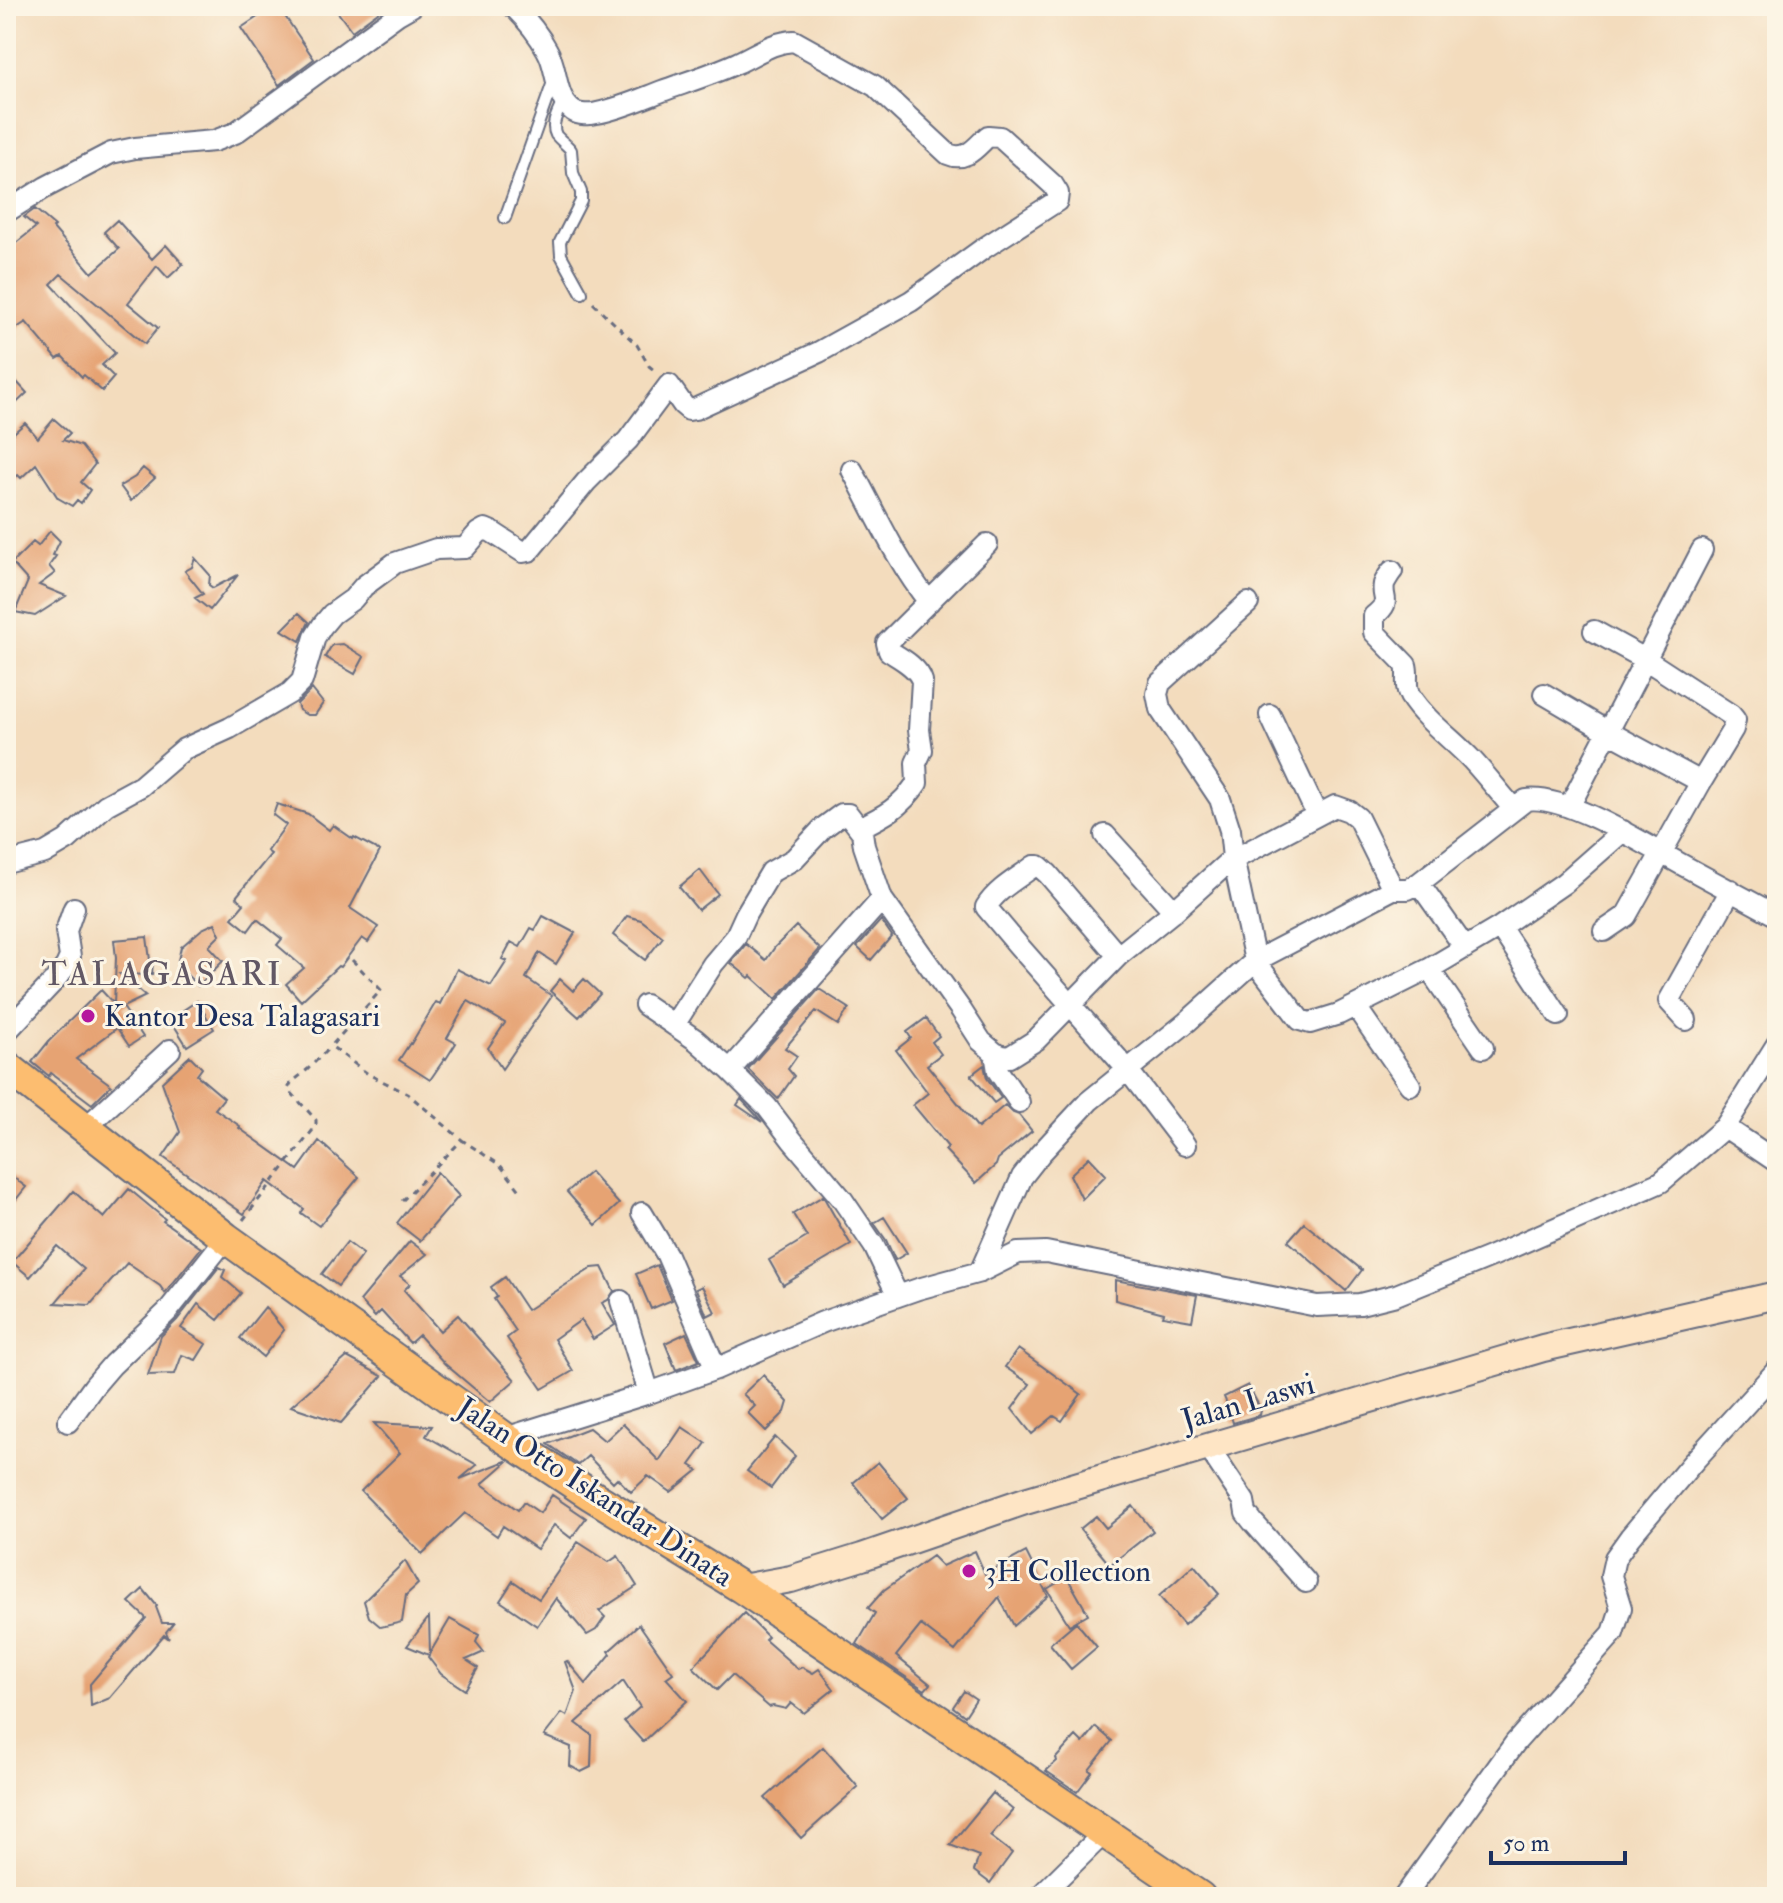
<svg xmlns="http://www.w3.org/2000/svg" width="1783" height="1903" viewBox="0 0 1783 1903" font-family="'IM FELL Double Pica',serif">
	<rect width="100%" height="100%" fill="#fcf5e5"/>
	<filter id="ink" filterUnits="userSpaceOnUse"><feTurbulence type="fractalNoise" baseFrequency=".0125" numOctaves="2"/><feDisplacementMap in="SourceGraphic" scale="16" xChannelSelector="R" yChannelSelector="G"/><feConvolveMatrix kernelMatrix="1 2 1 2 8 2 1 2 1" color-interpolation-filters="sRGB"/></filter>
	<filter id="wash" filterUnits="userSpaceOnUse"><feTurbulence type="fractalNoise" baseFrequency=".006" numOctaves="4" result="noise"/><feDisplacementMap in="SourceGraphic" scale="32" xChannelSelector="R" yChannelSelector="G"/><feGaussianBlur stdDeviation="1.8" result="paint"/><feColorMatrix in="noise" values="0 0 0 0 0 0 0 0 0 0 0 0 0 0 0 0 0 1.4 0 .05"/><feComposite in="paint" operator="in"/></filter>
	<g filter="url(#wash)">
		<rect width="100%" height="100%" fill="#f3dcbd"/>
		<g id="blocks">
			<!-- building -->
			<path fill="#e6a373" d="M274,6h4l36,53 -35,26 -38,-57z
				M333,6h53l-34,25z
				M35,209l20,17 -2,2 39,45 27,-24 -15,-17 13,-12 35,39 14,-14 17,19 -15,14 -11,-12 -29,37 30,25 -13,16 -84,-70 -10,10 64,69 -13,12 12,12 -12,14 -18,-16 -2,2 -20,-21 -5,3 -31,-37 -20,13v-26l10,-7 -10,-16v-35l30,-24 -12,-10z
				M6,370l21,23 -21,20z
				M54,419l16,14 -7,7 18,6 14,18 -14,18 9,8 -9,13 -4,-3 -5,6 -14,-8 -22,-34 -15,14 -3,-3 -12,10v-45l19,-17 13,15z
				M143,468l12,10 -24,23 -11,-15 15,-9z
				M50,531l10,10 -7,14 3,1 -7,10 6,7 -16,12 27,11 -31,20 -20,-4 13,-31 -16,-18 21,-21 5,4z
				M195,558l15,17 -1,10 4,3 25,-13 -28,35 -15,-12 8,-4 -18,-23 7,-4z
				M299,613l10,9 -9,19 -18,-11z
				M343,644l21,13 -9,17 -30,-17 7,-12z
				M312,689l11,14 -8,12h-8l-8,-5 -2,-6z
				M277,804l31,10 21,16 4,-5 20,14 1,-2 26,14 -30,57 28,19 -10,15 -6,-4 -22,29 -2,-1 -37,35 -15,-17 18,-16 -27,-23 5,-6 -25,-20 -9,12 -16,-13 12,-14 -8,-7 35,-43 -4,-3 19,-26 -13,-10z
				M700,870l18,24 -20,16 -19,-23z
				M543,916l32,17 -19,31 -17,-11 -13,25 26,18 -50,73 -14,-21 17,-25 -37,-22 -21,37 9,5 -10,16 -1,-1 -15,22 -31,-20 11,-17 1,1 25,-42 4,2 17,-35 34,17 16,-25 -5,-2 9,-17 9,5 11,-19 4,2z
				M627,916l14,4 22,17 -18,23 -32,-25z
				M881,920l11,16 -21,24 -14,-13z
				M215,923l5,12 -11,11 14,15 -25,25 -21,-21 4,-18 21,-18z
				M796,926l24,23 -44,50 -25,-23 -2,2 -18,-15 15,-19 20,16 9,-13z
				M147,937l3,23h3l-1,15 -32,-1 26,22 -23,11 20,30 -14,9 -12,-18 -41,31 35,26 -19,19 -41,-31 -2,3 -17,-14 17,-21 52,-51 13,14 2,-46 -2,-18z
				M560,979l13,12 11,-12 16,15 -21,23 -29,-26z
				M819,989l30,19 -11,17 -22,-14 -31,37 12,8 -9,13 6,7 -16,23 -30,-30z
				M197,1001l17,28 -27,17 -17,-27z
				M926,1018l13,18 -7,6 9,12 -14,11 51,63 27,-23 8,8 6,2 13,16 -34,28 -2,6 -20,18 -31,-33 3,-3 -35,-42 15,-12 -32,-43 15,-12 -4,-6z
				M190,1056l12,12 -5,7 27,23 -9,11 25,17 -1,2 59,42 21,-29 40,36 -40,49 -18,-13 3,-4 -37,-28 -23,33 -81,-57 17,-25 -18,-50z
				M984,1065l3,13 14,20 -7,5 -23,-28z
				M741,1099l16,17 5,6 -25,-17z
				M1089,1157l17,18 -24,24 -12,-24z
				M6,1172l20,15 -20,25z
				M437,1172l22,24 -39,45 -23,-18z
				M590,1172l29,32 -23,21 -29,-33z
				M129,1189l36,30 -2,2 38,27 -36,45 -5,-7 -33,-23 -37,42 -35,-2 29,-34 -27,-23 -27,31 -18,-15 61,-71 31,27z
				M823,1196l28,49 -68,40 -14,-25 38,-23 -14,-23z
				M884,1217l23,36 -12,7 -9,-20 -12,-17z
				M1304,1223l58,47 -16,21 -58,-50z
				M410,1241l17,13 -27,22 10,8 -6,6 36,41 18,-16 57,65 -25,22 -45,-38 -26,-29 -9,8 -29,-32 -6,6 -15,-16z
				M347,1242l16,12 -25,32 -16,-12z
				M657,1265l15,35 -21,9 -15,-35z
				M219,1267l6,3 -3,7 19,16 -23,27 -20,-16 -17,24 25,16 -10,16 -14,-5 -7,19 -27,1 13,-39 16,-16z
				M602,1267l12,24 -6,9 -6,3 13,22 -22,14 -12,-19 -27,19 19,32 -31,18 -35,-51 9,-7 -22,-32 3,-2 -6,-10 14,-10 22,33 65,-42z
				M1115,1280l82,15 -5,26 -29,-5 1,-3 -49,-13z
				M702,1286l13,26 -8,4 -11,-27z
				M265,1307l19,23 -21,27 -23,-19z
				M686,1333l13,28 -23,9 -11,-27z
				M1018,1349l63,45 -19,27 -8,-5 -22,18 -20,-25 18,-25 -25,-17z
				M347,1357l35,19 -41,47 -50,-17z
				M763,1375l25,27 -3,10 -19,19 -18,-18 7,-7 -12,-12z
				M1248,1385l13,25 -1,5 -27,8 -5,-17 -4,-9z
				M374,1423l58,3 -6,10 51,29 -17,14 46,-18 1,1 -25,22 36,26 6,-8 16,11 12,-18 34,23 -15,20 -17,-13 -17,24 -34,-23 -6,10 -32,-23 -43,41 -61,-63 39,-38z
				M623,1424l36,37 23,-34 24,16 -16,22 8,5 -27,22 -23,-16 -17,16 -14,-14 -4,4 -25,-26 -10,9 -30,-21 41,-16 16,13z
				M775,1437l20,19 -24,32 -24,-17z
				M878,1462l30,36 -26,21 -29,-36z
				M1133,1506l20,25 -43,34 -30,-36 16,-13 10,12z
				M578,1542l31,20 9,-6 19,30 -38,25 6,6 -9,13 -9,5 -31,-37 -19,28 -37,-25 13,-20 26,18z
				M975,1551l10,23 41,-22 22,44 -34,30 -15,-29 -44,54 -34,-26 -25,31 34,28 -5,6 -68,-46 18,-31 -7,-5 16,-18 48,-34 10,10z
				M405,1561l13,23 -12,11 -4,27 -21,5 -12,-10 -5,-16z
				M1194,1565l25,29 -35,31 -25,-29z
				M1067,1577l21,37 -19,11 -22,-36z
				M143,1589l14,17 -1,1 6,16h11l-7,9 3,7 -5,-4 -54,63 -19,8 -1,-22 56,-66 -17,-16z
				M744,1613l24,24 -3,3 33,29 4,-2 11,6 6,-4 15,20 -30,24 -13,-10 -5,6 -13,-3 -4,1 -37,-32 -15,15 -24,-23z
				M429,1617l1,36 20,-34 29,16 -3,7 8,10 -18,8 12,8 -13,22 -24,-16 -13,-17 1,-2 -22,-9z
				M1076,1622l21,25 -26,22 -21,-25z
				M639,1624l34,49 -7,5 21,23 -44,41 -19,-21 16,-14 -17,-26 -47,42 16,12 -1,32 -10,5 -11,-6 1,-19 -27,-11 18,-23 5,3 9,-25 -11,-29 2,-1 19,23 25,-30 -2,-3z
				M964,1691l12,8 -11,17 -12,-9z
				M1096,1727l16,14 -23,29 3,2 -15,20 -31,-21 11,-10 -1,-3 20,-22 7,7z
				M823,1747l35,40 -57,51 -36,-40z
				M993,1793l20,17 -23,26 22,17 -22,30 -16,-12 5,-15 -29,-11z"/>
		</g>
	</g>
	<g filter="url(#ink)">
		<use href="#blocks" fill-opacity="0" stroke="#676c7f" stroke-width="2"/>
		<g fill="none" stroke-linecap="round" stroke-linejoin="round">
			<defs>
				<path id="lane" d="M563,101c-4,10 -13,23 -7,34 4,5 11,10 15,15l2,23 8,19v9l-21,41 1,13 21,38
					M505,218l49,-139"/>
				<path id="street" d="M6,212l40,-25 65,-34 24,-5 79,-7 21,-8 163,-119 14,-8
					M852,470c24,44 45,92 77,132
					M1392,571c-2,2 -7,10 -8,13 -3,16 9,16 -10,32v16l32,33c3,10 -2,21 4,31 15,24 42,43 62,64 14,15 27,32 41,48
					M1248,603l-88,80 -3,11 3,15 60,90 10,31 3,28 22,103 45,59 10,3 29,-9 90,-45 71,-42 64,-44 59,-52
					M1594,631l51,28 86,56 4,5 -2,9 -32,53 -75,134 -22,15
					M1544,694l63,37 94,51
					M1270,715l47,100
					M1569,807l133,-257
					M859,828c25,-12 42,-21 58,-45l-1,-20 6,-13 -3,-20 3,-49c-4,-14 -22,-23 -33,-30l-2,-8 100,-99
					M1105,835l69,76
					M6,863l39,-10 22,-13 39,-35 35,-19 43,-37 46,-21 60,-35 12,-12 13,-44 7,-11 10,-12 21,-15 11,-13 31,-23 41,-14 29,-1 13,-15 7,-4 7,3 31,20 6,-1 57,-69 42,-42 41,-55 14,20 6,5 6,-1 124,-57 92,-51 73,-53 73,-47 1,-8 -5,-8 -53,-48 -12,-1c-13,12 -22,26 -40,18l-73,-68 -81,-45c-22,1 -37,13 -57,22 -24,11 -50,19 -75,28 -21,8 -43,18 -65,22 -7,2 -18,2 -24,-2 -19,-14 -15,-43 -26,-61 -9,-17 -21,-31 -34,-44
					M1419,883l46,65
					M1500,927l58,88
					M1118,956l-70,-82 -9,-8h-5c-16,12 -37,23 -48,41l32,38 109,124 58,76
					M1429,969l54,79
					M645,1005l51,35 34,30 37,37 25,33 50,59 32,47 24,50
					M1356,1007l54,78
					M1686,1020l-17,-19 62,-111
					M674,1025l39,-61 22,-26 11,-24 25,-42 23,-13 29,-31 19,-14h6l14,18 2,14 18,53 79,111 20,31 14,12 7,3 7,1 27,-17 82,-84 56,-45 59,-53 5,-1 97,-51 14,5 9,7 35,71
					M6,1032l48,-51 12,-15 4,-9 -4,-26 8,-23
					M995,1053l3,18 21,31
					M730,1070l152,-171
					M1725,1127l52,35
					M84,1129l86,-79
					M642,1213l25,42 49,114
					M980,1272l42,-95 18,-23 49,-53 98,-79 68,-61 138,-72h15l11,-6 107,-83c40,-7 126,49 164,69 29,16 58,31 87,47
					M621,1301l28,92
					M68,1422l26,-36 18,-21 55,-53 59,-74
					M505,1438l144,-45 67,-24 107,-47 95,-33 62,-17 38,-19 28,-1 271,54 43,-2 36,-9 96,-39 169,-74 64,-55 52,-83
					M1208,1447l36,54 2,12 7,9 53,60
					M1039,1897l65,-64
					M1404,1897l111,-154 98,-110 8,-25 -10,-32 4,-18 15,-21 64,-76 83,-91"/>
				<path id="secondary" d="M742,1588l49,-9 71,-22 163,-56 518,-153 234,-53"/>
				<path id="primary" d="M6,1066l220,172 279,200 86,57 151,93 458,309"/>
			</defs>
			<!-- lane casing -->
			<use href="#lane" stroke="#676c7f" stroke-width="14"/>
			<!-- street casing -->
			<use href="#street" stroke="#676c7f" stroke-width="24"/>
			<!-- secondary casing -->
			<use href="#secondary" stroke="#676c7f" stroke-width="30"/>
			<!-- primary casing -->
			<use href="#primary" stroke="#676c7f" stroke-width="34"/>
			<!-- path -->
			<path stroke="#676c7f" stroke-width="3" stroke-dasharray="6 6" stroke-linecap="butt" d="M593,303l44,42 12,21 6,5
				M352,960l29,30 -50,56 37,28 40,20 54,46
				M402,1201l60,-61 38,25 22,28
				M243,1220l73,-94v-6l-28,-31 3,-6 17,-14 23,-23"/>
			<!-- lane -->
			<use href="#lane" stroke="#fff" stroke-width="10"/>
			<!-- street -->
			<use href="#street" stroke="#fff" stroke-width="20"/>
			<!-- secondary -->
			<use href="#secondary" stroke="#fee5c5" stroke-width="26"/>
			<!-- primary -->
			<use href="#primary" stroke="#fcbd6f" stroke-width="30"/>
		</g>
	</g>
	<!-- markers -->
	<g fill="#b5179e" stroke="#fcf5e5" stroke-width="3">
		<circle cx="88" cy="1016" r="8"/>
		<circle cx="969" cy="1571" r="8"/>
	</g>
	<g text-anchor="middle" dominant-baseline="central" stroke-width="6" stroke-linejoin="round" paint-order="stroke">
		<!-- poi labels -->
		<g font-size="30" fill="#1b2f5e" stroke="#fcf5e5" text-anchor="start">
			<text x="104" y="1016">Kantor Desa Talagasari</text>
			<text x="985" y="1571">3H Collection</text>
		</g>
		<!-- street labels -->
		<g font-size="30" fill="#1b2f5e" stroke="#fcf5e5">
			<text transform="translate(1248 1402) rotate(-16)">Jalan Laswi</text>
			<text transform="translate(595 1492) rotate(33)">Jalan Otto Iskandar Dinata</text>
		</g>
		<!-- quarter labels -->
		<g font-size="34" letter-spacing="2" fill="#625865" stroke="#fcf5e5">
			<text x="162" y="974">TALAGASARI</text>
		</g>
	</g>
	<!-- margin -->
	<rect width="1783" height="1903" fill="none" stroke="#fcf5e5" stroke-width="32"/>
	<!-- scale -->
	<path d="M1491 1851v12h134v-12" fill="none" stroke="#1b2f5e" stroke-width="4"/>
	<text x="1503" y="1851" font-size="24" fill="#1b2f5e" stroke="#fcf5e5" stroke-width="6" paint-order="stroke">50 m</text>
</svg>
